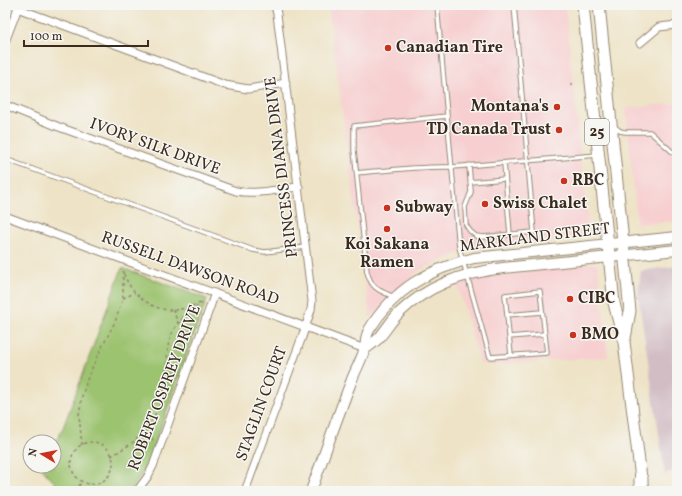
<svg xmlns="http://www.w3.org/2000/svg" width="682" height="496" viewBox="0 0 682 496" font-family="Vollkorn,serif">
	<rect width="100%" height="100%" fill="#f6f6f2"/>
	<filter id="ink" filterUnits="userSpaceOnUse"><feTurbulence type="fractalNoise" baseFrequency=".025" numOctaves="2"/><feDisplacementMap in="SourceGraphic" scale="8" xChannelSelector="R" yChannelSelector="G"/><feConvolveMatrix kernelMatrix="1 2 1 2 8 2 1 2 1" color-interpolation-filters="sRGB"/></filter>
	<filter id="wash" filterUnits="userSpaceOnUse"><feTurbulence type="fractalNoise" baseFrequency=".012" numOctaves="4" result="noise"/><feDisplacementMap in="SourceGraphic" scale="16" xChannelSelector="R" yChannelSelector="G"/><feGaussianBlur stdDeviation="0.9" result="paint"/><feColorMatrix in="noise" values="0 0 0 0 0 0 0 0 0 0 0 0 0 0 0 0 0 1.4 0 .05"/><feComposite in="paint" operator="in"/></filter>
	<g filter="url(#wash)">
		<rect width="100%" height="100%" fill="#eee3c6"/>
		<!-- built -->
		<path fill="#f7cfd0" d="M328,5h237l24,228 -129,19 -42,19 -48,47z
			M677,103v118l-40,3 -11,-116z
			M592,263l6,2 10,92 -127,8 -24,-81 25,-6z"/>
		<!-- industrial -->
		<path fill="#d2bdc5" d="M677,266v203l-12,5 -27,-180 3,-23z"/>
		<!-- green -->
		<path fill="#9cc36f" stroke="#6c7646" d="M122,268l85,31 -61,169 -14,21 -3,2h-73l-1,-8 -13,-14 1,-3h11v-21l9,-17z"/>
	</g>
	<g filter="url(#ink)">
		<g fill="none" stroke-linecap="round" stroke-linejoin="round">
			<defs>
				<path id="lane" d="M437,5l22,242 31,110 57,-4 -7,-62 -35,4 6,60
					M597,121l14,3 9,7 5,1h25l27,24
					M5,159l248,91 12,2 41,-5
					M504,163l6,71
					M469,165l2,27 -6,15 1,18 4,6 6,5 7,1 51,-5 -20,-227
					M357,173c32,-3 63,-7 95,-6l146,-12
					M470,182l35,-3
					M394,297c-16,-7 -22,-8 -27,-25l-13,-122v-24l93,-10
					M507,315l35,-3
					M509,337l36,-3"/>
				<path id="street" d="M17,8l208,77 23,4 38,-6
					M5,42l14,-37
					M640,43l19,-16 18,-2
					M5,105l54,22 177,64c20,4 43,-2 63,-4
					M5,216l360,133
					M137,491l11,-15 5,-10 62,-173
					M245,491l57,-154 9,-27 1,-9 -35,-287 -1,-5 -3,-4"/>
				<path id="secondary" d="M365,349c4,-3 10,-7 14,-11 7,-8 12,-17 19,-24 30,-29 65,-41 105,-46l174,-18
					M311,491c13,-36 26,-73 40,-109 4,-11 11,-23 14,-34 1,-6 1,-13 4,-18 25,-41 60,-61 105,-72l203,-21"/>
				<path id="primary" d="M583,5l31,298 10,39 18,144
					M599,5l31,306 -5,27"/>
				<path id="highway" d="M641,479v12"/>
			</defs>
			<!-- lane casing -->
			<use href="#lane" stroke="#948672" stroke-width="5.5"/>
			<!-- street casing -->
			<use href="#street" stroke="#948672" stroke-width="9"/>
			<!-- secondary casing -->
			<use href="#secondary" stroke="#948672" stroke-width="12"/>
			<!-- primary casing -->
			<use href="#primary" stroke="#948672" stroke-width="13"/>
			<!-- highway casing -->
			<use href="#highway" stroke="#948672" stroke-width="15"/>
			<!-- path -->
			<path stroke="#948672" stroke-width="1.5" stroke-dasharray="3 3" stroke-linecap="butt" d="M570,84h5
				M124,274c6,19 28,37 49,36 10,0 21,-5 30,-8
				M123,298l12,-5
				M173,310l5,13
				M166,377l14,-8
				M149,426l4,15
				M71 463a21 21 0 1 1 42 0a21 21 0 1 1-42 0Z
				M82,445l-3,-30 3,-19 6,-19 9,-20 18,-35 8,-24v-27
				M111,456c7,-4 14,-8 21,-13 20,-15 31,-41 34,-66 2,-17 -1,-32 8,-48 7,-11 19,-19 29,-27
				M75,491l7,-9"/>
			<!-- lane -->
			<use href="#lane" stroke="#fff" stroke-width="3.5"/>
			<!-- street -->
			<use href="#street" stroke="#fff" stroke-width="7"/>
			<!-- secondary -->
			<use href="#secondary" stroke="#fff" stroke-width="10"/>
			<!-- primary -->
			<use href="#primary" stroke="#fff" stroke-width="11"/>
			<!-- highway -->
			<use href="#highway" stroke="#fff" stroke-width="13"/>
		</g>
	</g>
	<!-- markers -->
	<g fill="#c8321e" stroke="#f6f6f2" stroke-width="1.5">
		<circle cx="388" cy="48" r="4"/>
		<circle cx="557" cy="107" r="4"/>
		<circle cx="559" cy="130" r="4"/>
		<circle cx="564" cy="181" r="4"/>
		<circle cx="485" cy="204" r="4"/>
		<circle cx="387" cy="208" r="4"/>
		<circle cx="387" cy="229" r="4"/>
		<circle cx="570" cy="299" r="4"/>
		<circle cx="573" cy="335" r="4"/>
	</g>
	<g text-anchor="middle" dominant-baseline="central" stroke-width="3" stroke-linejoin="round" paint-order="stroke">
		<!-- shield labels -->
		<rect fill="#f6f6f2" stroke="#73675e" stroke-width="1" x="585" y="119" width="24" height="26" rx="3"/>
		<g font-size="15" font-weight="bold" fill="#3b2a1e">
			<text x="597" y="132">25</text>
		</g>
		<!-- poi labels -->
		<g font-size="16" font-weight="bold" fill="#3b2a1e" stroke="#f6f6f2" text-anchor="start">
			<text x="396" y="48">Canadian Tire</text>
			<text x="549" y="107" text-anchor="end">Montana's</text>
			<text x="551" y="130" text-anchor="end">TD Canada Trust</text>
			<text x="572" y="181">RBC</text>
			<text x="493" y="204">Swiss Chalet</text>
			<text x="395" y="208">Subway</text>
			<text x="387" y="245" text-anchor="middle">Koi Sakana<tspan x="387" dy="18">Ramen</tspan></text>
			<text x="578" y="299">CIBC</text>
			<text x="581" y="335">BMO</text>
		</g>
		<!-- street labels -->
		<g font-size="16" fill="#3b2a1e" stroke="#f6f6f2">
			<text transform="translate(155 147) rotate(20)">IVORY SILK DRIVE</text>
			<text transform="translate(282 167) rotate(-97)">PRINCESS DIANA DRIVE</text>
			<text transform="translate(535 238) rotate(-7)">MARKLAND STREET</text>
			<text transform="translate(190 269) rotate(20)">RUSSELL DAWSON ROAD</text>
			<text transform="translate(165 388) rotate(-69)">ROBERT OSPREY DRIVE</text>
			<text transform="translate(262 404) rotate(-70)">STAGLIN COURT</text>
		</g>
	</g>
	<!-- margin -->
	<rect width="682" height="496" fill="none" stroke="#f6f6f2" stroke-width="20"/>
	<!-- north arrow -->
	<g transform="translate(42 454) rotate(280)"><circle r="19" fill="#f6f6f2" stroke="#aba49d"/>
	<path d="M0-3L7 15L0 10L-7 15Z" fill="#c8321e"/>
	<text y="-6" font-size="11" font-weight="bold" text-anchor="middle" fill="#3b2a1e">N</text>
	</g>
	<!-- scale -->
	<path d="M24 40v6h124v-6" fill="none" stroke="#3b2a1e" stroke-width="2"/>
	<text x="30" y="40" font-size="12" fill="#3b2a1e" stroke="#f6f6f2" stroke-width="3" paint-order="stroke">100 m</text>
</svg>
